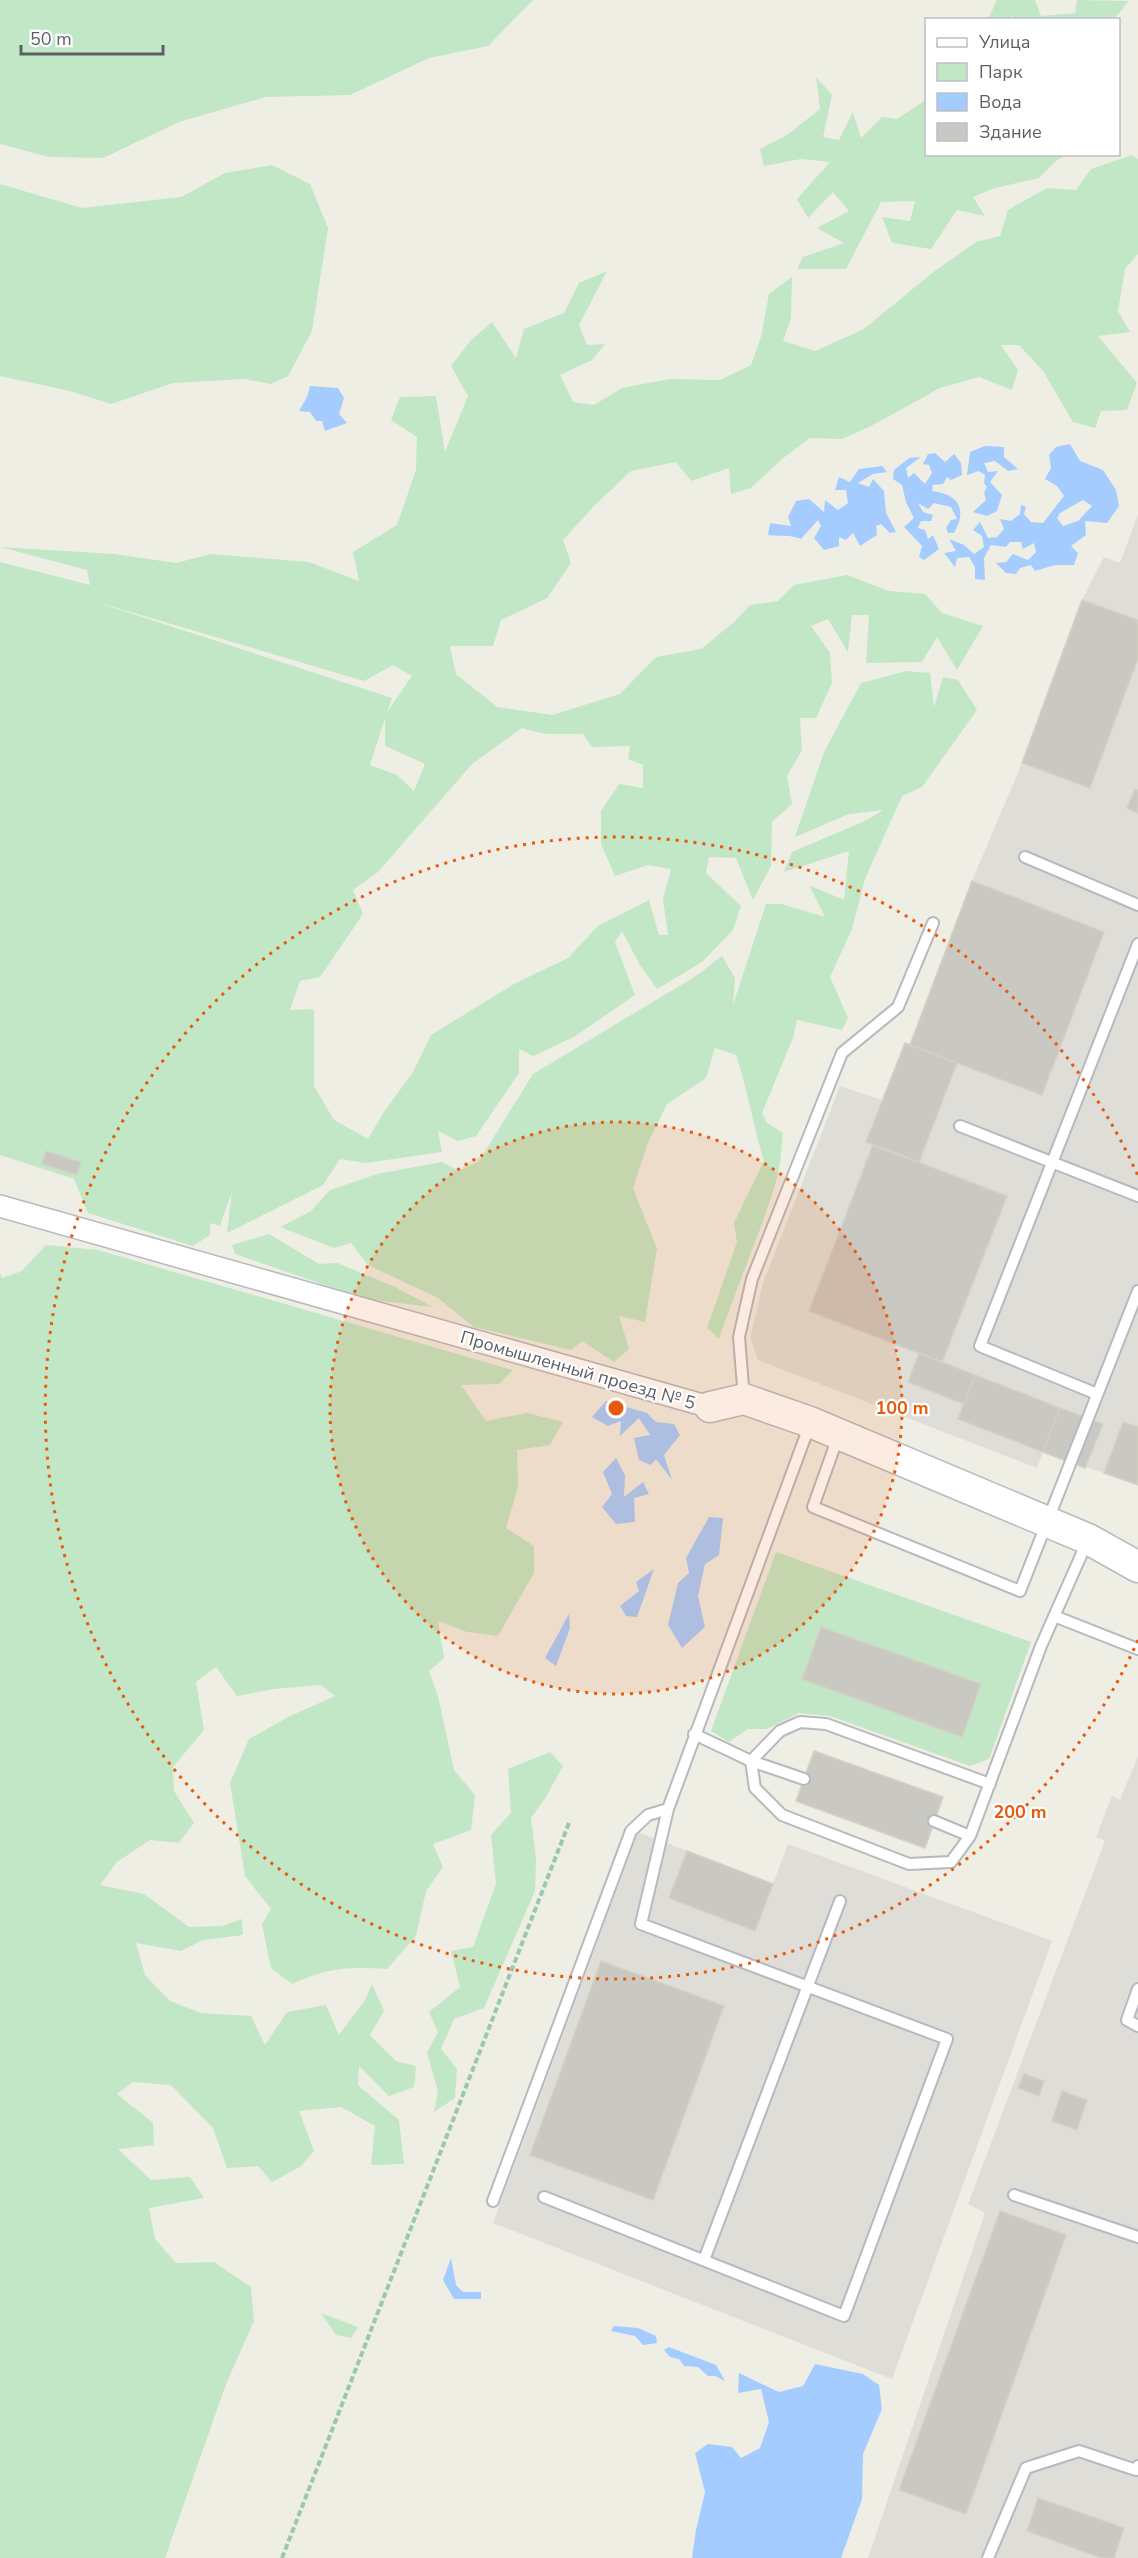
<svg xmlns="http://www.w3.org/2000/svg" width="1138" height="2558" viewBox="0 0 1138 2558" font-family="'Nunito Sans',sans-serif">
	<rect width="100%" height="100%" fill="#efeee5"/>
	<!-- industrial -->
	<path fill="#deddd7" d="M1138,514v971l-95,-33 -6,16 -279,-108 -8,-22 13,-55 77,-197 42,14 23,-57 5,1 62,-163 50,-118 60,-163 22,-43 16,6z
		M1138,1756v802h-270l117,-345 -17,-9 137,-363 -9,-4 16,-41 8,4z
		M638,1832l135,52 15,-40 264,97 -160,438 -399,-156z"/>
	<!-- green -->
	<path fill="#c1e7c6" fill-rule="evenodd" d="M0,0h533l-45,46 -59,12 -79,37 -84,2 -87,25 -76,36 -54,-1 -49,-13z
		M997,0h38l6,16 34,-3 2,-13 52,1 -15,18 -95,1 -8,-4 -2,3h-21z
		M816,77l16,18 -9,42 16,3 14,-28 8,26 21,-21 15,2 29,-19v54l140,1 -10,6 -17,17 -44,10 -22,9 12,19 -28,-6 -26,39 -39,-6 -10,-26 28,4 5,-20 -34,1 -35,67h-49l6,-12 41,-14 -27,-15 32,-17 -16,-19 -25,26 -11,-19 33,-37 -29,-3 -37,7 -4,-17 27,-14 33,-26z
		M1132,155l6,4v95l-13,15 -7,42 12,21 -32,4 39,47 -10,27 -26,1 -6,17 -22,-6 -30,-51 -24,-26h-18l17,25 -6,20 -33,-13 -39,11 -69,38 -29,13 -32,-1 -28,21 -31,29 -20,6 -2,-26 -38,13 -15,-19 -45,9 -37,35 -31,34 8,23 -24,35 -46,22 -8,26h-43l6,28 41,33 55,8 68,-21 36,-37 45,-8 33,-27 16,-17 28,-4 16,-16 53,-10 42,16 36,3 17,19 41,13 -26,44 -20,-33 -15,25 -56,1 3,-48h-17l-4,37 -20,-33 -17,7 19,27 2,30 -16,35h-16l2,32 -15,26 5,28 -20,18 -1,44 -18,34 -17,-42 -27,-1 -3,16 35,33 -8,24 -31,32 -45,27 -17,-24 -18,-34 -7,11 20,53 -61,42 -41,19 -14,-7v24l-43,63 -18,5 -20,-10 4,21 -76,11 -26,-4 -17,26 -96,48 5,-42 -12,35 -10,-3v12l-17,11 -105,-33 -14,-34 -74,-24v-593l90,23 -3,-15 -87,-23 114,7 62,9 35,-9 98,8 50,19 -6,-29 44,-27 19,-55 1,-33 -26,-17 9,-23 36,-1 9,56 23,-56 -17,-30 21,-27 20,-17 24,36 8,-29 40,-16 15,-30 28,-12 -28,54 8,20 18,-1 -13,16 -32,15 13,27 21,3 28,-17 48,-9 50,1 31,-15 10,-28 8,-43 23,-17 -1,41 -8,23 32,10 49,-22 68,-56 44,-31 24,-6 8,-26 39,-22 29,2 15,-21zM90,600l274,81 29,-16 19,11 -25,36 5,-14zM385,718v28l40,18 -11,27 -17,-16 -27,-10zM522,728l23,6h38l9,13 38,-1 -2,13 15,6v23l-24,-4 -18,27v33l14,32 33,-11 23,4 -8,30 5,36h-9l-10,-35 -51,26 -30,32 -54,26 -83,51 -18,37 -29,40 -16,27 -34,-19 -20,-34v-77l-24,1 10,-29 20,-4 43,-63 -10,-24 25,-18 94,-108z
		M272,165l38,19 18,44 -16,103 -24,45 -17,8 -27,-5 -71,4 -62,21 -41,-13 -70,-15v-192l82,24 99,-11 44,-24z
		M906,671l24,2 4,34 9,-30 15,3 19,30 -55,77 -20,9 -37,83 -13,50 -22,48 18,41 -6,12 -45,-10 -4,18 -31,75 5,10 16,10c-2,15 -2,31 -6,45 -16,55 -40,107 -58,161l-12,-11 30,-86 -3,-19 30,-62c-11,-35 -16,-71 -28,-106l-21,-7 -9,30 -39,26 -18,36 -16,48 24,61 -12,73 -26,-6 10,33 -15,13 -32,-21 -11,9 -97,-23 -36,-29 -70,-33 -17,-22 -17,5 -54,-21 31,-16 19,-21 47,-16 65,-12 17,9 20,-10 54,-87 163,-98 26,-20 13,22 -2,27 33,-101h15l44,13 -16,-32 35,15 5,-49 -65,21 8,-20 75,-32 16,-10 -34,4 -54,23 29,-85 37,-69z
		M269,1234l50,30 18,-1 56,23 40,21 -68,-8 -130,-45 -3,-9z
		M46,1245l52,5 415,120 -14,14 -38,1 25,36 41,-8 36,9 -13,23 -33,5 1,37 -12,41 28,18v27l-36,63 -31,-4 -29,-11 6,37 -15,13 9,25 16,74 21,25 -4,35 -38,14 10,23 -17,24 -10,45 -29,33c-42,-2 -56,-2 -95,15l-21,-16 -9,-44 9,-15 -26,-33 -15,-93 19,-44 39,-22 47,-21 -14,-11 -47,4 -37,7 -21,-29 -20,15 8,48 -31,37 1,24 20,32 -15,20 -29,-3 -33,22 -17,23 44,9 45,33 33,-1 20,-7 1,16 -40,5 -22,11 -45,-8 9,32 25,26 31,12 50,3 14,29 22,-33 39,-7 13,30 26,-35 7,-16 12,27 -14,24 26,26 20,5 -2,21 -25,9 -30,-30 -1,19 41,35 5,44 -33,1 4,-39 -34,-19 -42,4 15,40 -14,16 -28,15 -14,-16 -31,2 -14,-40 -42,-43 -38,-3 -16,12 36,29 1,22 -36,4 33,31 39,-3 14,21 -55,10 6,31 21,24 38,-1 37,25 3,34 -28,63 -61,174h-165v-1285l2,5 20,-7z
		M776,1552l255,90 -42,117 -19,7 -140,-50 -31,-3 -32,16h-19l-19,13 -18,-11z
		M550,1752l13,14 -17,31 -15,21 5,41 -1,32 -51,117 -30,11 -13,30 16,20 -2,29 -21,14 4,-21 -11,-38 11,-21 -9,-20 31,-25 -9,-36 22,-4 23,-63 -5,-49 20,-22 -3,-44z
		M321,2313l37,14 -7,11 -15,-3z"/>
	<!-- water -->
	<path fill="#a5ccff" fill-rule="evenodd" d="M310,386l28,2 6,10 -5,16 8,9 -22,8 -3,-10h-6l-6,-9 -11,-1 8,-14z
		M1070,444l10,17 23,9 13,20 3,16 -12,17 -22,-2 1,14 -15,11 7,7 -4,12h-19l-20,6 -4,-6 -11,3 -4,6 -10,-1 -10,-10 10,-1 7,-8 15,6 8,-8 -2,-9 -11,6 -2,-7h-11l-4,5 -15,-2 -7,13 1,22 -10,-1v-12l-6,-10 -12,1 -2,9 -11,-14 12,-2 -7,-12 15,6 10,9 10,-7 -2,-11 -9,-6 7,-8 8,16 9,-1 7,-8 -4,-10 11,2 9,-7 1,-9 5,2 -2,7 7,8 12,1 21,-27 -7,-10 -12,-7 6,-11 -2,-13 7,-8zM1083,500l9,6 -14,15 -15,5 -6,-8 3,-5z
		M985,446l19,1v10l14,12 -10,2 -13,-10 -11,2 4,9 10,-1 -8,11 12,13 -5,16 -10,5 -14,-4 13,-12 -2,-7 3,-6 -3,-4 1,-8 -6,-4 -12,4 3,-23z
		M935,453l10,9 9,-8 7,9 1,12 -11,5 -4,-3 -4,7 -10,1 -1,6c26,3 36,18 22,42h-6l-2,-5 5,-8 6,-1 -6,-12 -17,-4 -6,6 -10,-6 5,9 10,3 -2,6h-10l-3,7 7,2 3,9 5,-4 6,14 -15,11 -5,-3 3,-11 -18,-19 10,-9 -8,-16 -4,-17 -9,-6 1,-9 15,-12 12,-1 -15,11 2,10 6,-5 11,11 7,-11 -3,-8 -6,-1 5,-10z
		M882,466l5,6 -14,2 -15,9 11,4 4,-8 11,12 2,22 10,19 -6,1 -9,-9 -5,2 1,9 -17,11 -7,-13 -7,7 -7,-3v9l-15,4 -10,-12 7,-12 -3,-6 -17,19c-12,-5 -21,-2 -33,-4l2,-12 21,3 -3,-9 8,-16 13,-2 15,13 1,-12 13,10 10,-7 -2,-13h-11l4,-13 11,5 9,-13z
		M606,1401l41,12 9,9 18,2 6,11 -16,20 8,25 -16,-21 -5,6 -12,-5 -5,-22 16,-3 -11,-17 -19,18 1,-15 -13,5 -16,-9z
		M616,1458l9,17 -1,22 19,-15 6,12 -15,4 1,24 -19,2 -14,-17 10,-13 -9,-22z
		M709,1517l14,1 -4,37 -14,9 -7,32 7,31 -23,21 -14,-23 10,-42 11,-10 -3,-15z
		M654,1569l-17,48 -11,-1 -6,-10 19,-15 -3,-9z
		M569,1614l1,14 -14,38 -11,-8z
		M451,2258l5,27 7,7h18v7h-27l-11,-19z
		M614,2326l24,2 18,8 1,7 -14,2 -8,-9 -24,-5z
		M669,2347l47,18 9,16 -10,-5h-7l-10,-9 -14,-1 -5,-7 -9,-2 -6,-7z
		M815,2364l48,10 16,11 3,24 -19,45 -1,45 -21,59h-149l4,-28 9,-38 -10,-39 13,-9 24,3 9,11 19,-10 9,-26 -8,-33 -23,4 1,-20 40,19 24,-6z"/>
	<!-- building -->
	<path fill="#cac8c2" stroke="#d4d1c3" stroke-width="1.5" d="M1082,600l56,20v38l-48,130 -68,-25z
		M1135,789l3,1v23l-11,-5z
		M972,881l132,51 -62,163 -132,-50z
		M905,1043l52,20 -38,99 -53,-20z
		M873,1145l134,51 -65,166 -133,-51z
		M46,1151l35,11 -4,13 -35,-11z
		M919,1353l56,22 -11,29 -56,-22z
		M975,1375l85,33 -17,44 -85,-33z
		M1060,1408l43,16 -18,44 -42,-16z
		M1123,1422l15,5v58l-34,-12z
		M821,1627l160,57 -19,53 -160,-58z
		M814,1751l129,46 -18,51 -129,-47z
		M687,1851l86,33 -18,47 -86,-33z
		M601,1961l123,45 -71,194 -123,-45z
		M1024,2074l20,7 -5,15 -21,-8z
		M1062,2091l25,9 -10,30 -25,-9z
		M1000,2211l66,24 -100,279 -67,-24z
		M1038,2498l86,30 -10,30h-12l-75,-27z"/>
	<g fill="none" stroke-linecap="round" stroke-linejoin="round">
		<defs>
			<path id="lane" d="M1025,857l113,48
				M960,1126l178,70
				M1097,1394l-117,-48 158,-402
				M744,1399l-5,-62 13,-58 90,-226 56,-46 35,-84
				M838,1437l-25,70 207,84 118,-300
				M1054,1616l84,33
				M694,1734l57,27 53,18
				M934,1821l36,15 71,-190 46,-104
				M970,1836l-19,26 -42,2 -127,-49 -27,-27 -4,-27 29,-30 20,-9 26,2 164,60
				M1138,1989l-11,31 11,6
				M1014,2195l124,42
				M544,2197l300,119 103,-277 -306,-115 27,-115 142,-385
				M493,2201l138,-370 17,-16 20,-6
				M704,2260l136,-359
				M988,2558l38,-90 53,-17 57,19 2,-4"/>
			<path id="street" d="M0,1206l710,201"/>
			<path id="secondary" d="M710,1407l34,-8 66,23 278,117 50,28"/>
		</defs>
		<!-- lane casing -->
		<use href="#lane" stroke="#b7b9bf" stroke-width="14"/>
		<!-- street casing -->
		<use href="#street" stroke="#b7b9bf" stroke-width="24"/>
		<!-- secondary casing -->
		<use href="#secondary" stroke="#b8bac1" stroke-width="33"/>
		<!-- path -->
		<path stroke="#9ac8ad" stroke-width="4" stroke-dasharray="6 3" stroke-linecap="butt" d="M282,2558l287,-735"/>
		<!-- lane -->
		<use href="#lane" stroke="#fff" stroke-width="10"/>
		<!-- street -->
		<use href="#street" stroke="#fff" stroke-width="21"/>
		<!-- secondary -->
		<use href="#secondary" stroke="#fff" stroke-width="30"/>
	</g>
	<!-- distance rings -->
	<circle cx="616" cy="1408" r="286" fill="#e8590c" fill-opacity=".12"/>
	<g fill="none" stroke="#e8590c" stroke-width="3" stroke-dasharray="3 6">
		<circle cx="616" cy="1408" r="286"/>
		<path d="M1138 1640A571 571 0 1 1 1138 1176"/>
	</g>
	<g text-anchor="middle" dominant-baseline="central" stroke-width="4.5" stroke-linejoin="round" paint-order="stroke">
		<!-- street labels -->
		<g font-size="18" fill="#5d5f65" stroke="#fff">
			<text transform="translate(578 1370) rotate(16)">Промышленный проезд № 5</text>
		</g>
	</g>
	<circle cx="616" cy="1408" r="9" fill="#e8590c" stroke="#fff" stroke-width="3"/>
	<g font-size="18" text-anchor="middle" font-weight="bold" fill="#e8590c" stroke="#fff" stroke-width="4.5" stroke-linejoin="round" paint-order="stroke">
		<text x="902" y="1414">100 m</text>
		<text x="1020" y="1818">200 m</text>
	</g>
	<!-- legend -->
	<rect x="925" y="18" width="195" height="138" fill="#ffffff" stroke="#bebfc1" stroke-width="1.5"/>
	<rect x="937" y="38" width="30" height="9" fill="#ffffff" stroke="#bebfc1" stroke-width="1.5"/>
	<text x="979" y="48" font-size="18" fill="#5d5f65">Улица</text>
	<rect x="937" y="63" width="30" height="18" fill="#c1e7c6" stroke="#bebfc1" stroke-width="1.5"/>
	<text x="979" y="78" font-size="18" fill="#5d5f65">Парк</text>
	<rect x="937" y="93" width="30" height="18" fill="#a5ccff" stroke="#bebfc1" stroke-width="1.5"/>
	<text x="979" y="108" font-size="18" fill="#5d5f65">Вода</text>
	<rect x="937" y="123" width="30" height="18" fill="#cac8c2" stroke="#bebfc1" stroke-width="1.5"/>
	<text x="979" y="138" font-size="18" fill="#5d5f65">Здание</text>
	<!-- scale -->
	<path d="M21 45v9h142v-9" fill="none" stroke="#5d5f65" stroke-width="3"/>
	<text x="30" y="45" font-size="18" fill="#5d5f65" stroke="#ffffff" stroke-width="4.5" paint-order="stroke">50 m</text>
</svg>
